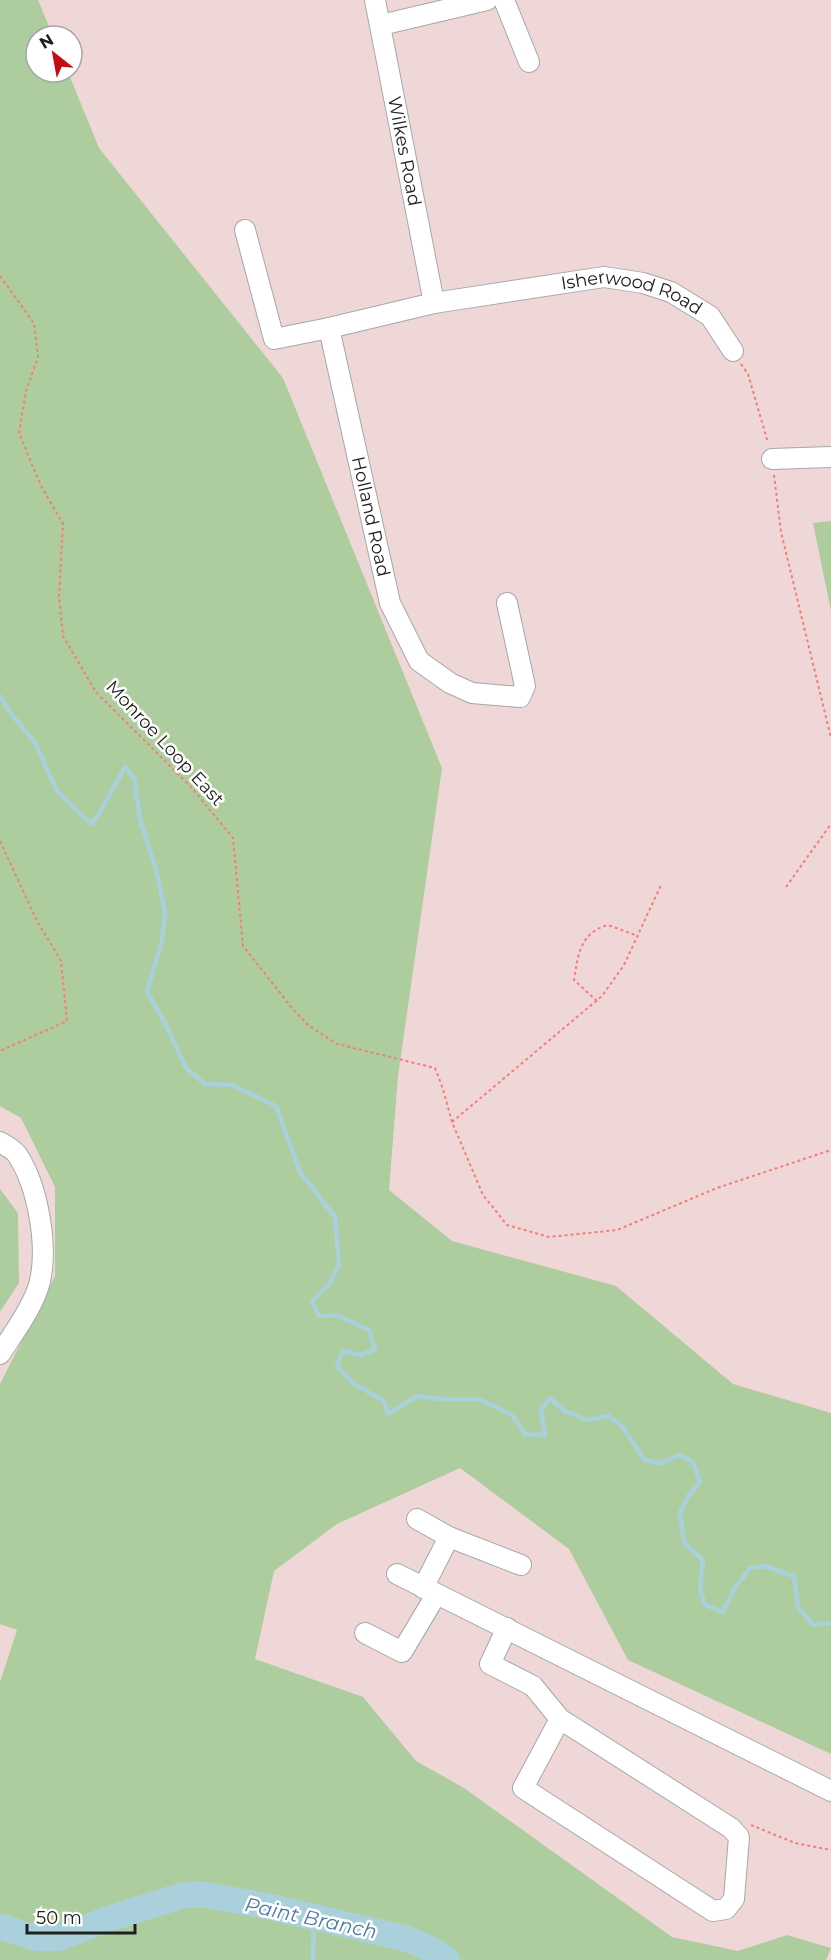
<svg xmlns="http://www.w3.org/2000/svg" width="831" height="1960" viewBox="0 0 831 1960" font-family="Montserrat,sans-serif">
	<rect width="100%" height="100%" fill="#f0ede7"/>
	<!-- commercial -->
	<path fill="#efd7d7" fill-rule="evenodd" d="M0,0h831v1960h-831zM36,36h36v36h-36z"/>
	<!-- forest -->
	<path fill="#adcd9e" d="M0,0h38l15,36h-17v36h32l31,76 184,230 159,390 -44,308 -9,114 63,51 164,45 117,98 98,29v341l-203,-94 -59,-111 -109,-81 -123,56 -63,47 -19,88 108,38 53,64 48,27 208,149 66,14 49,-16 44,13 -5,12h-826v-278l17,-52 -17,-6v-240l55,-108v-89l-34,-69 -21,-12z
		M831,521v90l-18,-88z
		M0,1189l18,24 1,70 -19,29z"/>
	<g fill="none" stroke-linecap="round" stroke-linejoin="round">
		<!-- stream -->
		<path stroke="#aad1db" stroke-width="4.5" d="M0,696l12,19 23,28 22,48 34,33 6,-7 28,-50 9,11 6,41 16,51 9,42 -3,28 -15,52 18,31 21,45 19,16 27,1 44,21 24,66 35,45 4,48 -10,19 -17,17 7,15 18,-1 32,15 6,20 -15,5 -17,-4 -6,15 16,17 31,18 4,13 30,-18 21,3h39l34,16 13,19 20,1 -4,-26 9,-11 15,13 22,9 21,-4 14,10 22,33 15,5 20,-9 14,7 7,20 -12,14 -8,17 4,30 19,17 -3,29 5,16 18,7 12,-24 15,-20 14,-2 30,10 4,31 15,18 18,-2
			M313,1960l1,-42"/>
		<!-- river -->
		<path stroke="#aad1db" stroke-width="26" d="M0,1926l35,12h24l49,-19 73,-23 18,-2 63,11 146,34 29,13 10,8"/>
		<defs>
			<g id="minor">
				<path id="s1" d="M375,0l59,303"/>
				<path d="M504,0l25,62"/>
				<path d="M381,25l106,-25"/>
				<path id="s2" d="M245,230l29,109 55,-11 61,275 29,58 31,22 22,10 48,4 5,-11 -18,-83"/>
				<path id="s3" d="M329,328l105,-25 170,-26 39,6 28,9 39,24 23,35"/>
				<path d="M772,459l59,-2"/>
				<path d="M0,1142c6,4 15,8 18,14 20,31 30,89 22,125 -5,23 -27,53 -40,73"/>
				<path d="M417,1519l32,18 72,28"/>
				<path d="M397,1574l434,217"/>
				<path d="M423,1588l26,-51"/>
				<path d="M507,1628l-17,36 43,22 27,33 -37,69 190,123 13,-2 8,-10 5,-62 -8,-9 -171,-109"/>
				<path d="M365,1633l37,19 34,-57"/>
			</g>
		</defs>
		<!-- minor casing -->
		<use href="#minor" stroke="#a7a7a7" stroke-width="22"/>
		<!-- path -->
		<path stroke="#f37e75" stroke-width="2" stroke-dasharray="3 3" stroke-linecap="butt" d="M0,276l34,47 4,34 -12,34 -7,42 22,53 22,38 -4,72 4,40 33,56 95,95 42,51 10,108 49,62 16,17 29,19 98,24 8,21 9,33 31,73 24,30 42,12 68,-7 100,-42 114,-38
			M741,364l7,10 20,69
			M774,475l7,57 50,206
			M0,841l36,78 25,42 6,60 -67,30
			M786,887l45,-63
			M597,1001l-23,-21c4,-26 6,-47 34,-55l30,11
			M452,1122l150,-126 22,-31 37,-80
			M751,1825l44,18 36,7"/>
		<!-- minor -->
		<use href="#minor" stroke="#fff" stroke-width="20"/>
	</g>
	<g text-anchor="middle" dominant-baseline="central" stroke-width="5" stroke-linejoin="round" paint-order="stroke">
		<!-- street labels -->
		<g font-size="18" fill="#202020" stroke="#fff">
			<text stroke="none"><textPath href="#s1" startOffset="154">Wilkes Road</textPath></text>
			<text stroke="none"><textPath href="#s3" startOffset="310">Isherwood Road</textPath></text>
			<text stroke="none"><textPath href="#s2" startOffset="362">Holland Road</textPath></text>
			<text transform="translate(165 743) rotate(47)">Monroe Loop East</text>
		</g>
		<!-- water labels -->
		<g font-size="20" font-style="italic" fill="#4e7aa3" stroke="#fff">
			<text transform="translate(311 1918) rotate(12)">Paint Branch</text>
		</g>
	</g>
	<!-- north arrow -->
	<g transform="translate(54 54) rotate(329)"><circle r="28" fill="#ffffff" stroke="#a6a6a6" stroke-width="1.5"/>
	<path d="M0-4.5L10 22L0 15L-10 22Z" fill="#c50b10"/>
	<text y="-9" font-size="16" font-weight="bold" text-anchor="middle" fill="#202020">N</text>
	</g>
	<!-- scale -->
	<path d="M27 1924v9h108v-9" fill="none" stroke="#202020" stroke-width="3"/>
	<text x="36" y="1924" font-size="18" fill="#202020" stroke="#ffffff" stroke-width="4.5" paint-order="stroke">50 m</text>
</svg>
